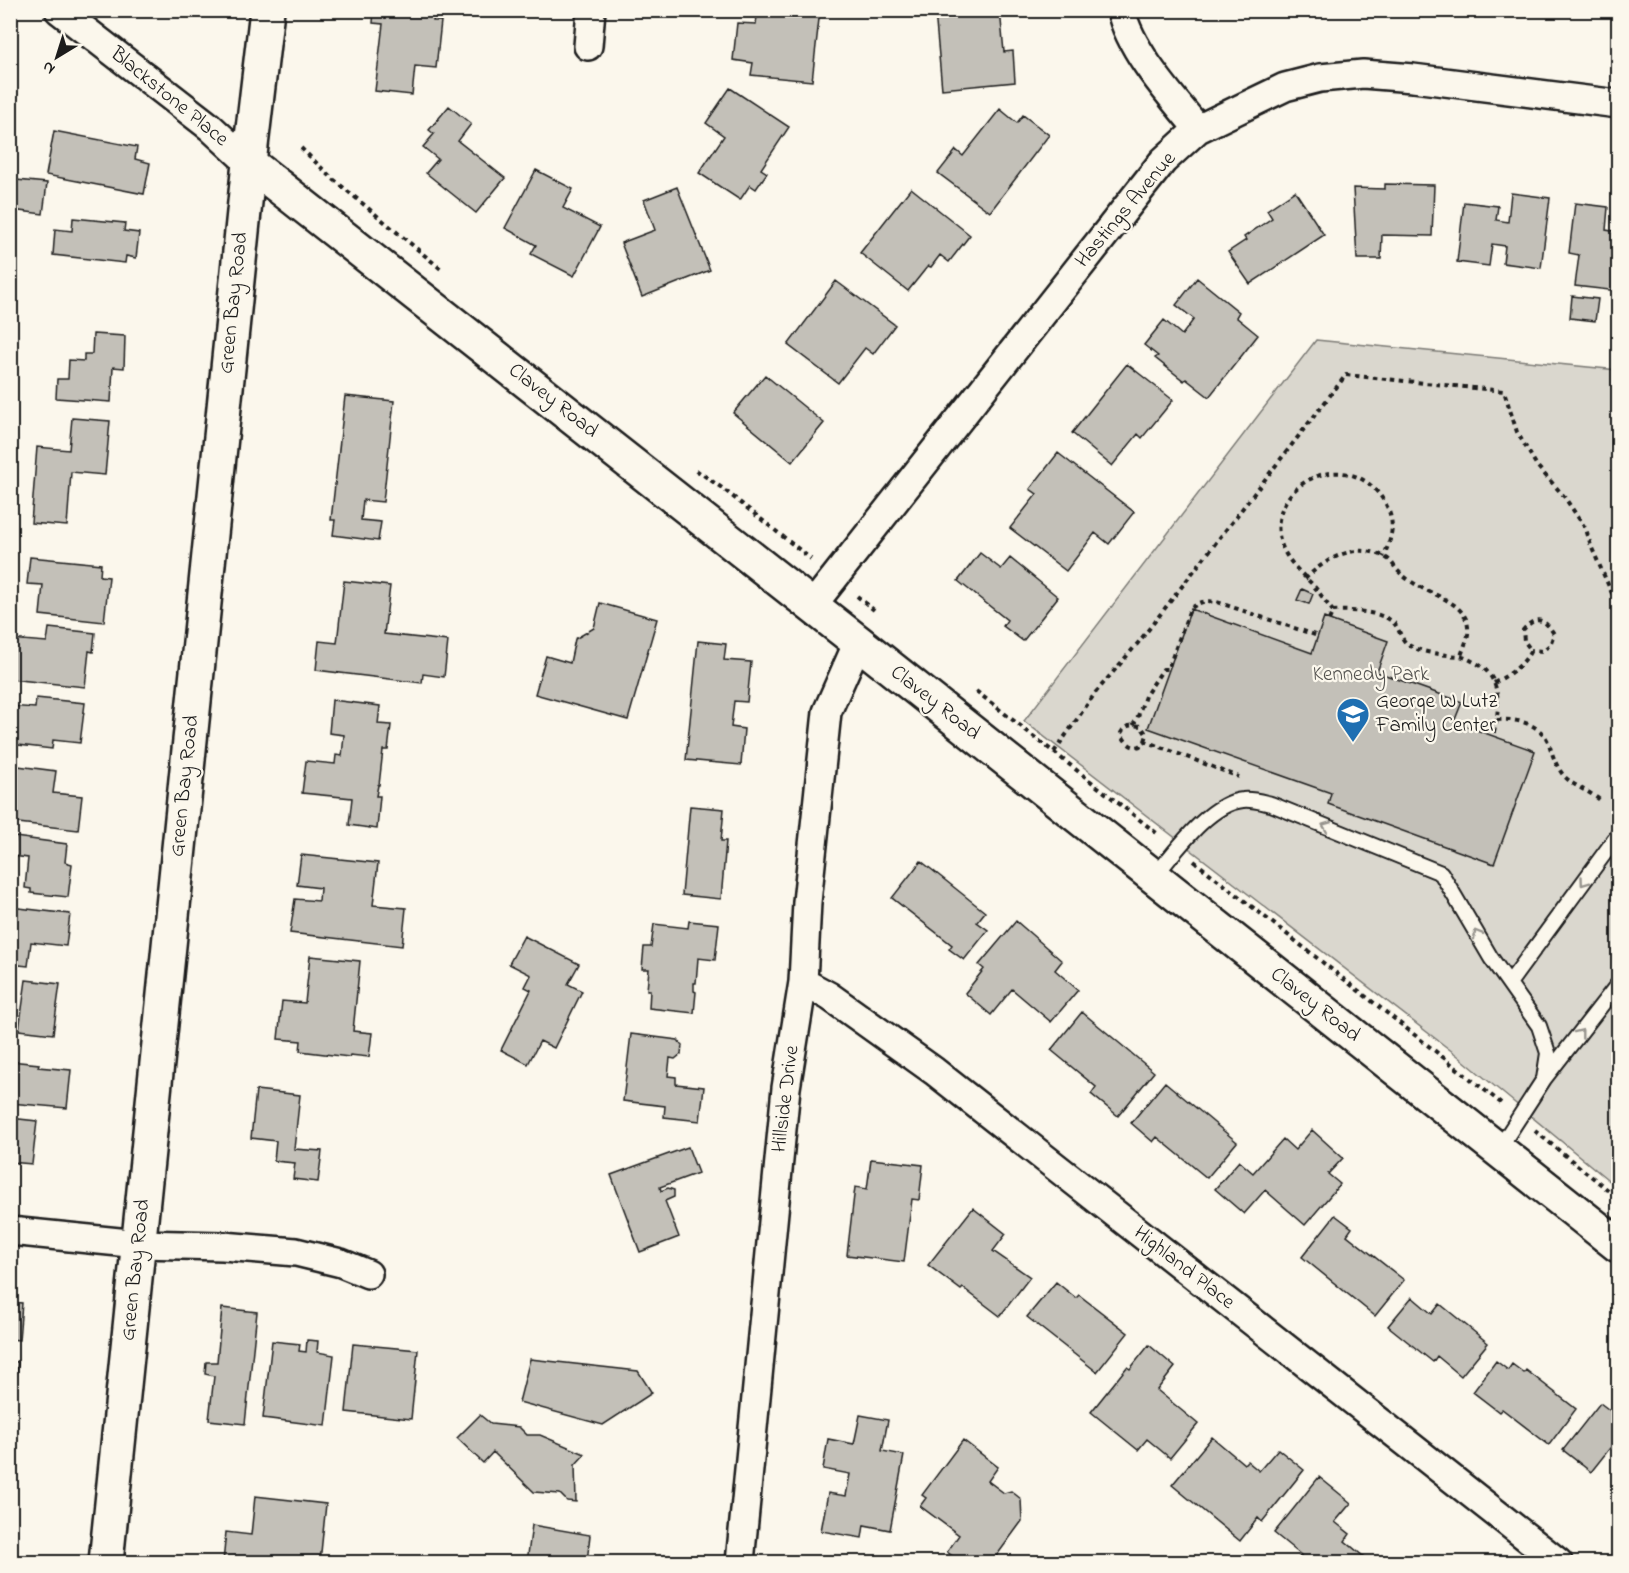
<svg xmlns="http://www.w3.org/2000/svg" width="1629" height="1573" viewBox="0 0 1629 1573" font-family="'Indie Flower',sans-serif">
	<rect width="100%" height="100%" fill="#fbf7ec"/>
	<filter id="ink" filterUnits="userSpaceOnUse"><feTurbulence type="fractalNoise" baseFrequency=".0167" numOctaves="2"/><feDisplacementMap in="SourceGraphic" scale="12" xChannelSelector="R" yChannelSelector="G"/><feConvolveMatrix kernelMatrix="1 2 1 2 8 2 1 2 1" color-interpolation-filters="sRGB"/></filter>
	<g filter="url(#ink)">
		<!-- green -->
		<path fill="#dad7ce" stroke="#7b7a75" stroke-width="1.5" d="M1316,340l302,30v818l-160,-132 -434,-335z"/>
		<!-- building -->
		<path fill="#c3c0b8" stroke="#1c1c1c" stroke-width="1.5" d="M374,10h61l-2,11h8l-5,47 -21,-2 -3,29 -37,-4 8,-67 -10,-1z
			M747,10h73l-8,71 -61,-6 2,-12 -20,-3 4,-37 19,1 1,-8 -11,-1z
			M950,10h50l4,42 9,-1 2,31 -73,7 -7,-77z
			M730,88l59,39 -28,42 6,4 -11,16 -6,-4 -10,15 -41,-27 25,-37 -18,-13z
			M449,106l22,18 -13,17 47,37 -29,35 -50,-40 12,-14 -15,-12 11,-13 -5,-4z
			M1000,109l17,14 6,-8 26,20 -59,77 -52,-39 18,-23 7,6z
			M54,131l83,16 -2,12 15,4 -6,31 -98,-19z
			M536,170l37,19 -10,19 37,19 -26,49 -43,-22 5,-9 -31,-17z
			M16,180l31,3 -4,31 -31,-4z
			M1385,184l49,1 -2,51 -50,-1 -1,24h-24l-4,-71 32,1z
			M677,187l33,83 -68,27 -21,-54 34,-13 -11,-30z
			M911,188l59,47 -21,27 -9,-7 -9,12 -3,-1 -20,25 -48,-38z
			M1295,191l29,44 -74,49 -22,-32 18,-12 -2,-3 28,-19 -5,-8z
			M1511,193l39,5 -9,70 -38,-5 2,-17 -13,-2 -3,22 -32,-4 7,-60 34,4 -2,14 12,2z
			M1575,203l33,4 -2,23 12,2v59l-43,-5 4,-31 -10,-2z
			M73,218l52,5 -1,8 15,2 -3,25 -10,-2 -1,7 -72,-8 2,-26 17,2z
			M1197,278l42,34 -3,5 22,18 -49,62 -23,-18 -2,2 -29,-23 3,-2 -14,-11 20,-25 18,15 12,-16 -18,-14z
			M836,281l59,44 -22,29 -8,-6 -27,35 -50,-38z
			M1572,296l26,3 -3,22 -25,-3z
			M93,334l32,2 -1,32 -11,-1 -2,35 -55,-4 1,-19h11l1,-19 15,1v-7h8z
			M1127,364l46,36 -31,38 -4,-4 -26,32 -40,-33z
			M765,375l59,48 -32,39 -59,-49z
			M345,396l49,5 -11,101 -20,-2 -2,20 20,2 -3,19 -45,-6 2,-15h-4z
			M72,418l38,3 -5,54 -34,-3 -4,54 -36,-3 6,-76 32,3z
			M1058,453l76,59 -25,32 -14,-11 -29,38 -56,-43 27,-34 -7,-5z
			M980,553l21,16 9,-11 48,39 -35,44 -20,-15 4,-6 -49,-39z
			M30,557l71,7 -1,12 9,1 -5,45 -64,-7 3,-30 -16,-1z
			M344,581l46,5 -6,48 64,7 -4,36 -21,-3 -1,9 -106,-13 3,-29 18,2z
			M1302,589l11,5 -4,10 -12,-4z
			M600,603l57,16 -29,101 -93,-26 11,-38 24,7 5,-24 19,-11z
			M1191,609l121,44 12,-35 64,23 -11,31 85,30 -8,20 81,29 -41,113 -166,-60 3,-11 -183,-65z
			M49,628l46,5 -2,19 -4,-1 -4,36 -75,-8v-40l37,3z
			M698,641l28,3 -2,16 27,2 -4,40 -13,-1 -3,26 13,2 -3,36 -55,-5z
			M36,698l49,5 -5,40 -27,-3 -1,9 -42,-5v-38l25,2z
			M332,700l48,6 -2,18 13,1 -3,25h-5l-4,35h-1l-2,11h4l-3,33 -28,-4 3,-27 -50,-5 4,-32 29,3 1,-9 6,1 2,-21 -15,-2z
			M10,765l46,6 -3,22 29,3 -4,34 -68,-8z
			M690,806l34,3 -3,32h5l-5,58 -39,-4z
			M15,837l52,7 -2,18 7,2 -4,33 -37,-4v-4l-6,-1 3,-30 -15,-2z
			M301,855l77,8 -5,42 33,3 -4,38 -112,-13 5,-34 24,2 1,-13 -23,-3z
			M921,861l64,51 -8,10 11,8 -24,30 -15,-11 3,-4 -60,-47z
			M10,907l60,7 -4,32 -35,-4 -3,24 -18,-2z
			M689,921l30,3 -4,36 -17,-2 -2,25h-2v8l2,1 -2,21 -45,-5 1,-18h-3l2,-21h-7l2,-22h7l3,-23 34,4z
			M1016,921l46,40 -7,9 23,20 -27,32 -39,-33 -21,26 -26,-22 19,-24 -5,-4z
			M524,936l55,28 -11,20 14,7 -28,57 -14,-7 -12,23 -27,-14 30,-60 -6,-3 6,-12 -22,-11z
			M310,956l50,5 -7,70 19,2 -3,24 -19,-2 -1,2 -49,-6 1,-10 -23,-2 4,-38 23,2z
			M26,980l34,4 -7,50 -34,-4z
			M1082,1012l72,60 -36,44 -27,-22 5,-7 -45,-37z
			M631,1034l47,6 4,5 -1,9 -6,5 -5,-1 -2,18 8,1v7l28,3 -4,34 -36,-4 1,-11 -42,-5z
			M10,1061l29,3 -1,3 33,3 -4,38 -57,-5z
			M1165,1082l72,60 -30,36 -50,-41 -4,5 -22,-19z
			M256,1090l44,5 -6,54 28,2 -4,31 -25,-3 2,-16 -21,-2 2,-20 -25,-3z
			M10,1118l27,3 -5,43 -22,-2z
			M1312,1130l31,28 -15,16 12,10 -35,41 -40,-35 -21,24 -29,-25 24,-28 14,12 30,-34 12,11z
			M688,1147l10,26 -38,14 1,4 7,-3 6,2v7l-9,4 14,36 -39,15 -29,-77z
			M871,1159l52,6 -4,35 -7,-1 -8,63 -57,-7 8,-68 12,2z
			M973,1208l33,26 -13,17 37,26 -30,39 -37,-28 -2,2 -33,-25z
			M1335,1215l17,13 -5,7 57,45 -29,36 -73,-59z
			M1056,1282l20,16 3,-3 49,38 -31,39 -70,-55z
			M1412,1297l20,17 8,-10 48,39 -27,33 -24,-20 -4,6 -45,-36z
			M10,1302l12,1 -3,37 -9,-1z
			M222,1308l35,4 -12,112 -36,-4 5,-44 -9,-2 1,-12h11z
			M307,1340l11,1 -1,11 17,3 -8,71 -63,-8 9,-77 28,3 -1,7 7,1z
			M353,1344l65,6 -7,69 -65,-7z
			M1149,1345l26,22 -18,23 41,34 -28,34 -23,-19 -9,11 -47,-38 36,-45 3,2z
			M530,1359l108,12 14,22 -49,32 -84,-23z
			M10,1361l8,1 -5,50h-3z
			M1496,1361l12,9 4,-6 12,9 2,-3 50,39 -27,36 -47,-36 -3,3 -26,-20z
			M1600,1403l12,9 6,-9v51l-8,-6 -19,24 -28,-22z
			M480,1415l11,9 28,3 8,8h13l45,19 -10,11 1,37 -9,-1 -7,-7 -26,-2 -41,-40 -10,11 -26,-25z
			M860,1415l28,5 -6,31 22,4 -14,75 -26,-5 -2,13 -41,-7 7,-38 18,3 4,-22 -27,-5 5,-30 26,5z
			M1212,1437l32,27 3,-3 12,10 19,-22 26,21 -42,52 -4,-4 -18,23 -68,-56z
			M963,1440l35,27 -10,14 16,12 7,-2 10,8 1,22 -30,41h-31l-14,-10 12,-17 -39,-29 6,-8 -4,-3z
			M1319,1477l32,26 -16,19 15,12 -5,7 25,21h-75l6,-7 -27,-22z
			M255,1496l71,8 -6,58h-97l3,-30 25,3z
			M532,1525l58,10 -3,27 -20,-3v3h-40z"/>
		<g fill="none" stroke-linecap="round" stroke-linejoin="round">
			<defs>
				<path id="lane" d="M1154,877c21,-25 55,-74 89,-77 9,-1 19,2 28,4l170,69 50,85 48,68 9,27 -4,26
					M1510,982l108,-147
					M1498,1150l46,-71 74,-95"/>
				<path id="street" d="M59,10l151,117 39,36
					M1121,10c9,41 51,87 77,119
					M588,46l3,-36
					M812,606l351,-445 35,-32 87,-42 35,-9 43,-4 50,4 205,26
					M803,982l26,14 105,75 624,491
					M10,1231l129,13 84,2 73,6 45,11 27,11
					M740,1562l46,-474 17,-106 4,-80 20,-190 31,-70"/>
				<path id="secondary" d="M249,163l609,479 760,603
					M106,1562l143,-1399 18,-153"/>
			</defs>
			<!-- lane casing -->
			<use href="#lane" stroke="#1c1c1c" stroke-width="18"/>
			<!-- street casing -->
			<use href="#street" stroke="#1c1c1c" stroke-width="32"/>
			<!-- secondary casing -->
			<use href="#secondary" stroke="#1c1c1c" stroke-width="38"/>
			<!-- path -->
			<path stroke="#1c1c1c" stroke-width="4" stroke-dasharray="4.5 4.5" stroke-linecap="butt" d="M301,148l31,30 109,91
				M696,470l26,18 89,71
				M1305,579c22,-22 54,-39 83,-20 4,3 6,7 9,11 5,5 11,10 18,14 20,13 56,19 53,50 -1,7 -5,15 -7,22
				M857,596l17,14
				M1333,611c16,-1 49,0 61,12 5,6 7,15 12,20 12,10 39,12 53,13 6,1 11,4 17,7 27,14 24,48 17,73
				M1329,620l4,-9c-7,-8 -13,-18 -20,-26 -11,-11 -25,-23 -31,-39 -22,-58 64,-106 102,-45 12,20 9,36 -1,56
				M1494,683c16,-9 29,-17 37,-33l-7,-9 -1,-11c13,-15 21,-12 31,4l-4,11 -8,6 -11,-1
				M976,691l183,144
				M1497,720c19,-2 45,4 52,24 4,12 7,23 16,33 10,10 24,14 35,23
				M1133,725l4,-6 8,-23 18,-27h5l22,-60c9,-7 15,-9 27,-7l101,34
				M1145,741l2,-6 -6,-9c-10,-1 -15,-2 -20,7 5,12 16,20 24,8l94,36
				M1054,752l42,-60 42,-49 208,-268 158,16 13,41 20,34 26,29 23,34 5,17 27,61
				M1194,861l307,242
				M1535,1131l83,67"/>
			<!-- lane -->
			<use href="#lane" stroke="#fbf7ec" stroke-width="14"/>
			<!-- street -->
			<use href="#street" stroke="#fbf7ec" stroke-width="27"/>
			<!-- secondary -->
			<use href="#secondary" stroke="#fbf7ec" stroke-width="33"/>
		</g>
		<!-- one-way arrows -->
		<defs><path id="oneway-chevron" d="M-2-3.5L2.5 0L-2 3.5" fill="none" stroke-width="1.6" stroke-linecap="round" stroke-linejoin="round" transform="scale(1.5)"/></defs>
		<g stroke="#97948e">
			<use href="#oneway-chevron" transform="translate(1326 826) rotate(-158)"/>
			<use href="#oneway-chevron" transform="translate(1584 882) rotate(126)"/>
			<use href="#oneway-chevron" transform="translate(1477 934) rotate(-120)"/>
			<use href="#oneway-chevron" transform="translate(1580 1033) rotate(-52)"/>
		</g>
	</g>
	<!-- icons -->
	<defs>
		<symbol id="school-pin" viewBox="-11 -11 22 30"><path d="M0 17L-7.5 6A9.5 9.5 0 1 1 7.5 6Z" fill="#1f6fb2" stroke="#fbf7ec"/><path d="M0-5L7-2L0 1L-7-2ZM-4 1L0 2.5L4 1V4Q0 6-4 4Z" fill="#fff"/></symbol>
	</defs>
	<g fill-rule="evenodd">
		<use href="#school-pin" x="1334" y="695" width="38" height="52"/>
	</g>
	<g text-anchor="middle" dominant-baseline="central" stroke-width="4.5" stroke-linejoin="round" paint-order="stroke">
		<!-- street labels -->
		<g font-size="21" fill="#1c1c1c" stroke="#fbf7ec">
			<text transform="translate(169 97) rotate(39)">Blackstone Place</text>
			<text transform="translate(1126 210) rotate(-50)">Hastings Avenue</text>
			<text transform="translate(234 303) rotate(-84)">Green Bay Road</text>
			<text transform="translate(553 401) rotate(38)">Clavey Road</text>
			<text transform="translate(935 703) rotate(38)">Clavey Road</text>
			<text transform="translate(185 786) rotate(-84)">Green Bay Road</text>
			<text transform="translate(1315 1005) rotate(38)">Clavey Road</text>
			<text transform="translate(786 1099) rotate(-83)">Hillside Drive</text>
			<text transform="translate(1184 1268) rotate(38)">Highland Place</text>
			<text transform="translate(136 1270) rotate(-84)">Green Bay Road</text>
		</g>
		<!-- park labels -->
		<g font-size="21" fill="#555451" stroke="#fbf7ec">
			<text x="1371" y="675">Kennedy Park</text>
		</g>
		<!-- poi labels -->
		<g font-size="21" fill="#1c1c1c" stroke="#fbf7ec" text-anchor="start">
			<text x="1376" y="702">George W Lutz<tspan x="1376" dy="24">Family Center</tspan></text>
		</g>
	</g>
	<!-- margin -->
	<rect width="1629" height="1573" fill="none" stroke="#fbf7ec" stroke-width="36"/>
	<rect x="18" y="18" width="1593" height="1537" fill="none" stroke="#1c1c1c" stroke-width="2" filter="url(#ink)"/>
	<!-- north arrow -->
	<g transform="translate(57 57) rotate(218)" stroke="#fbf7ec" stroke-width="4.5" paint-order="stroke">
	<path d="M0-4.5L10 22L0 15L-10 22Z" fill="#1c1c1c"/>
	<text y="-9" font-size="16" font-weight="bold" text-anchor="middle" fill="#1c1c1c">N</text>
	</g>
</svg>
